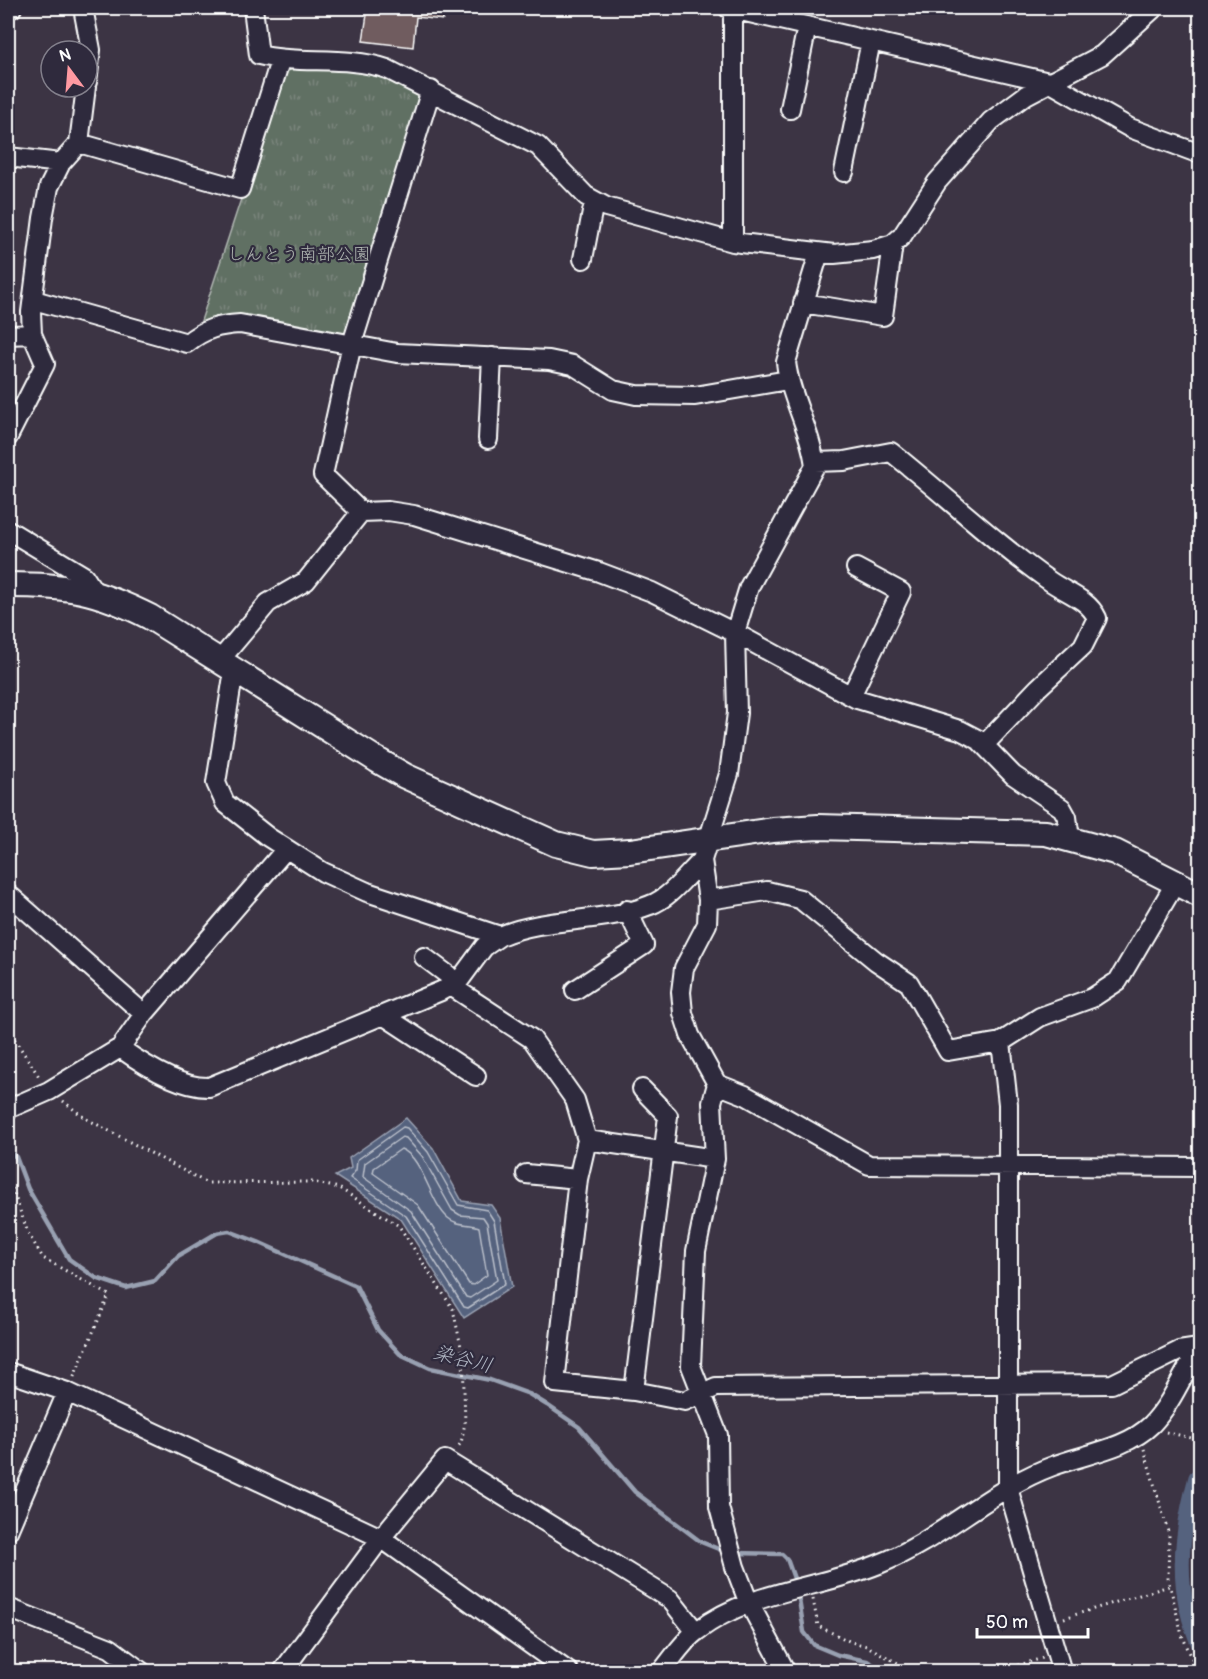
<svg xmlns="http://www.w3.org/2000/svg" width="1208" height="1679" viewBox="0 0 1208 1679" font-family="Pangolin,'Klee One',sans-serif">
	<defs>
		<pattern id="park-tufts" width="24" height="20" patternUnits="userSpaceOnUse" patternTransform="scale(1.5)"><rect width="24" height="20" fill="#616f64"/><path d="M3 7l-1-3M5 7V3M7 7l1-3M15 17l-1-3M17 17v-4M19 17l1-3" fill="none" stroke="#79857b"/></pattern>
	</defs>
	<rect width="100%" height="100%" fill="#3c3444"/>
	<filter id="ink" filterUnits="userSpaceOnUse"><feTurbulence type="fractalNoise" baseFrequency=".0167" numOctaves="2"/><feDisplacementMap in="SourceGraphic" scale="12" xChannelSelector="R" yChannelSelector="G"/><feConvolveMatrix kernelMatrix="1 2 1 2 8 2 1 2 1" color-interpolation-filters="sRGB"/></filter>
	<g filter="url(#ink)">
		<!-- park -->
		<path fill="url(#park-tufts)" stroke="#b0b7b2" stroke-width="1.5" d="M298,66l73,2 52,27 -73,237 -9,1c-46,-7 -95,-21 -141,-9l82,-250z"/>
		<!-- water -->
		<path fill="#55627e" stroke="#99a1b2" stroke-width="1.5" d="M406,1118l27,30 29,53 29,4 9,13 12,69 -48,31 -63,-99 -66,-43 16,-8 -2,-10z"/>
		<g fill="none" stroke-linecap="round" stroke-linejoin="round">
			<!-- shore -->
			<path stroke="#bbc0cb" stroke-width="1.5" d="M403,1127l4,1 21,24 30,53 29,5 7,11 11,63 -37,24 -4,-1 -58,-91 -56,-38 6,-8 1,-10z
				M402,1137l4,1 16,18 30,54 8,5 23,2 4,6 10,57 -27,18 -4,-1 -55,-86 -48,-34 2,-14z
				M401,1149c22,8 29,54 47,69 9,8 21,5 31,9l8,48 -14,10 -4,-1 -51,-79 -45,-32 1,-5z"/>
			<!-- stream -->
			<path stroke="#99a1b2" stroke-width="4.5" d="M8,1151l8,6 12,32 41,70 27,19 30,10 29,-7 23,-25 39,-23 12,-2 29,11 98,44 22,44 22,24 30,14 60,12 39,14 18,11 32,22 56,65 66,50 25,10
				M735,1553l47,1 5,5 9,25
				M798,1593l6,39 10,13 24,10 29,6 18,11"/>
			<!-- canal -->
			<path stroke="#55627e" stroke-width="15" d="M1196,1477c-16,58 -22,114 4,170"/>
		</g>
		<!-- building -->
		<path fill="#705c5e" stroke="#fff" stroke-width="1.5" d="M368,8h76l-1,12 -27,-3 -3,30 -50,-6z"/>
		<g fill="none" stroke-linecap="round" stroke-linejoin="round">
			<defs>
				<path id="street" d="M8,8h4
					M83,8l8,42 -4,32
					M253,8l6,47c42,10 86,0 128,14l151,77 48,50 20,11 127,35 101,12 39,-4 20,-6 9,-8 35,-54 54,-61 35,-26 76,-40 52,-47
					M728,8l321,74 81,46 70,26
					M790,109l17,-83
					M79,143l161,46 40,-128
					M8,157l53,6
					M844,172l27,-131
					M733,242v-234
					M819,253l-33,109c4,36 25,68 29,104l-66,121 -14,46 2,80 -8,61 -27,86 6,40 -1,24 -23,44 -3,24 2,21 7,22 27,49 28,11 124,70 331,2
					M583,259l11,-57
					M34,300l153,43c17,-14 32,-18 53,-19l157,29 152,7 24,5 40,25 23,5 59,1 93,-16
					M803,303l80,13 10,-72
					M8,335l24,-1
					M8,437l37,-73 -13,-30 -1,-22 12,-94 6,-31 12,-24 18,-20 7,-56
					M488,439l4,-82
					M815,462l29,-1 47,-9c54,43 104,91 160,130 16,11 37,17 46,36l-14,28 -45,42 -54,57
					M361,512l27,-1 26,4 185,57 53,20 83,41 122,66 103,31 19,10 34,35 49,33 5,9 3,22
					M8,530l76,46 11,17
					M220,660l48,-57 38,-22 55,-69 -38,-37 29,-131 79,-254
					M851,696l50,-104 -45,-24
					M8,894l136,120
					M708,900l59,-9 33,8 76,62 33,22 39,68 53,-9 39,-25 52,-19 26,-17 58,-99
					M500,936c47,-20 102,-12 150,-31 20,-7 37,-30 52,-45
					M424,957l24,18 3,11 81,53 43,61 12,40
					M575,990l69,-45 -17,-35
					M383,1015l93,61
					M1001,1042l7,62v384l54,184
					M120,1048c24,17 60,40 89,39l232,-96 18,-10 25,-34 16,-11 -133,-44 -44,-20 -55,-35 -43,-34 -9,-20 18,-113
					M717,1084l-5,18 3,57 -19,92 -5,115 27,69 1,72 16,60 13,34 38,71
					M8,1109l41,-18 71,-43 24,-34 142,-165
					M715,1159l-128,-19 -9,39 -23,204 79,8 51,10 31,-14 396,-3 67,-33 20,-3
					M526,1174l52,5
					M8,1372l59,20 314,146 188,134
					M634,1391l34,-275 -26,-27
					M8,1531l59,-139
					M8,1608l102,40 32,24
					M282,1672l99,-134 64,-78 225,139 26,33
					M661,1672c12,-14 22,-31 36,-41 54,-41 121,-42 182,-67 62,-24 111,-75 174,-98 31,-12 74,-17 99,-42 21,-22 32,-53 48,-77"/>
				<path id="secondary" d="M8,585c59,0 89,5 142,32l227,143 28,16 151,68 37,9 37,-2 143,-21 45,-3 228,6 69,19 85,43"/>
			</defs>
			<!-- street casing -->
			<use href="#street" stroke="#fff" stroke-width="22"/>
			<!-- secondary casing -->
			<use href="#secondary" stroke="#fff" stroke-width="28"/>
			<!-- path -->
			<path stroke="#fff" stroke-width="3" stroke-dasharray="1.5 4.5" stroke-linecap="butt" d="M8,1029l32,49
				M63,1101l22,17 122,65 105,-1 27,6 60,38 54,83 10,47 2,67 -4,20 -5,6
				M8,1177l20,56 15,25 66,37 -36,84
				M1166,1432l34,8
				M1144,1449l25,86 -1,43 14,57 16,37
				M813,1599l5,27 33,16 16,4 47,26
				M1064,1618l105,-32
				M995,1672l48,-14"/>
			<!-- street -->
			<use href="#street" stroke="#2f2a3d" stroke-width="18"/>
			<!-- secondary -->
			<use href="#secondary" stroke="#2f2a3d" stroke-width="24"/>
		</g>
	</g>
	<g text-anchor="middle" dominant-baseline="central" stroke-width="4.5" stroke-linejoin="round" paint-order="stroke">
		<!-- park labels -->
		<g font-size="18" fill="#b0b7b2" stroke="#2f2a3d">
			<text x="299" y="254">しんとう南部公園</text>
		</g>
		<!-- water labels -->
		<g font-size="20" font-style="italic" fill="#b2b8c5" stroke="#2f2a3d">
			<text transform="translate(463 1359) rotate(14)">染谷川</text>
		</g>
	</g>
	<!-- margin -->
	<rect width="1208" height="1679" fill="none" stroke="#2f2a3d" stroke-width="30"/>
	<rect x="15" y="15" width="1178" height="1649" fill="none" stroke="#fff" stroke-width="2" filter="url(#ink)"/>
	<!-- north arrow -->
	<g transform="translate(69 69) rotate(344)"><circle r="28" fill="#2f2a3d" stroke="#827f8b" stroke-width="1.5"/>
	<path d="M0-4.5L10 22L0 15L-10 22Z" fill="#ff9aa2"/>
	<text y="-9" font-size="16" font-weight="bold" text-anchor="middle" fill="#ffffff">N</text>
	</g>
	<!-- scale -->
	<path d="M977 1628v9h111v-9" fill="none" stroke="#ffffff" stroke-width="3"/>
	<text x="986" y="1628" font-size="18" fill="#ffffff" stroke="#2f2a3d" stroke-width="4.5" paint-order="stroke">50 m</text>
</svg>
